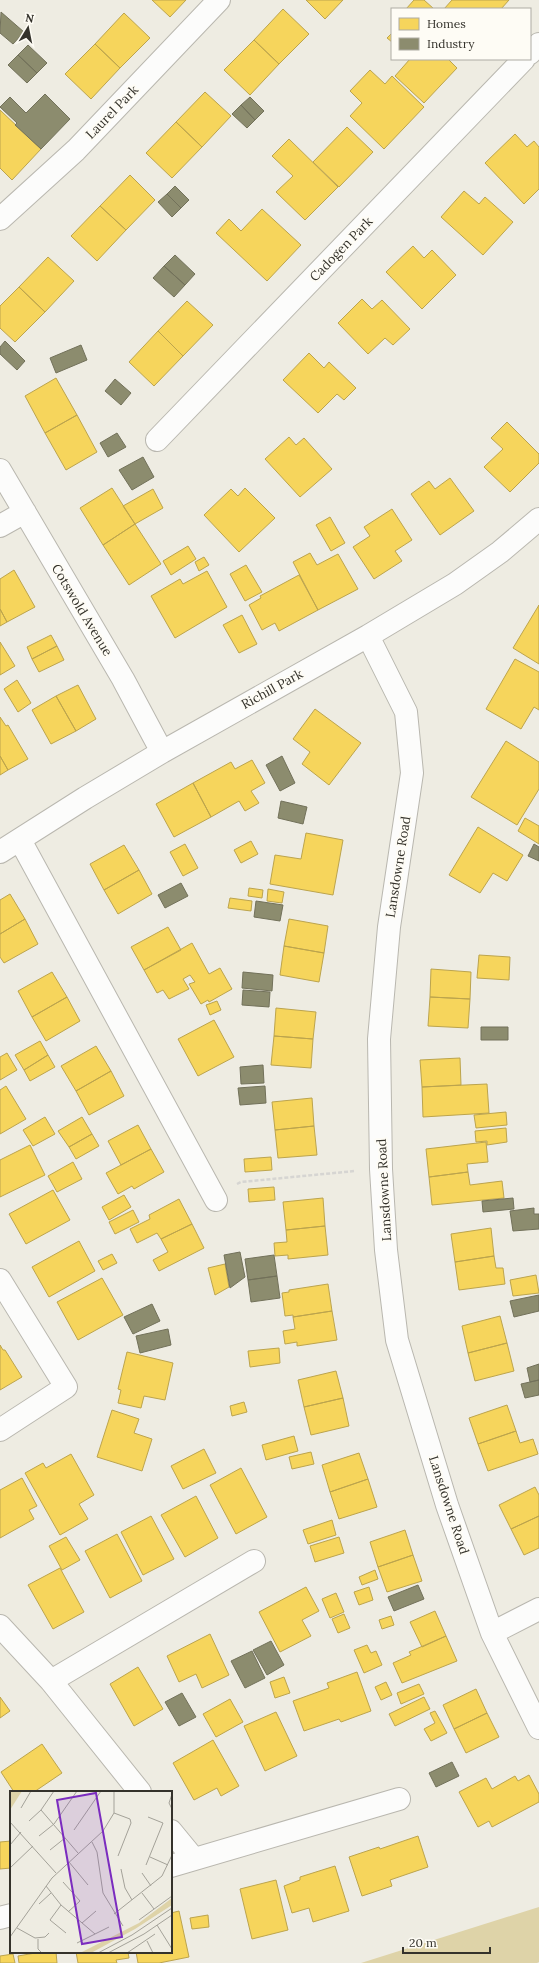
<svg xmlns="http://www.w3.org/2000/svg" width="539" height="1963" viewBox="0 0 539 1963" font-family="Lora,serif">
	<rect width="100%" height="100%" fill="#eeece2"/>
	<!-- green -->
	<path fill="#ded3a8" d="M539,1907v55l-2,1h-176z"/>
	<!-- homes -->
	<path fill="#f6d55c" stroke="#bca44d" d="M152,0h34l-16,17z
		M306,0h37l-18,19z
		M414,0h10l10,9h-28z
		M452,0h57l-8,9h-57z
		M283,9l26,25 -30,30 -25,-24z
		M124,13l26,25 -30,30 -25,-24z
		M392,33v9l-5,-4z
		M254,40l25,24 -29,31 -26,-25z
		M95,44l25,24 -29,31 -26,-25z
		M410,59h38l9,9 -33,35 -29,-27z
		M370,70l15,14 7,-8 32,31 -40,42 -34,-33 12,-13 -12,-12z
		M205,92l26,24 -29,31 -26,-25z
		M0,110l41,39 -29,31 -12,-12z
		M176,122l26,25 -30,31 -26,-25z
		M347,127l26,25 -34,35 -26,-25z
		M515,134l12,13 7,-6 5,6v42l-15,15 -39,-41z
		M289,139l49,48 -33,33 -29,-28 17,-16 -21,-20z
		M130,175l25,25 -29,30 -26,-24z
		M464,191l15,13 6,-7 28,25 -30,33 -42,-38z
		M100,206l26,24 -29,31 -26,-25z
		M262,209l39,36 -34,36 -51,-48 13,-14 12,12z
		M413,246l11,12 8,-8 24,25 -34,34 -36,-37z
		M48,257l26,24 -29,31 -26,-25z
		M19,287l26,25 -30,30 -15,-14v-22z
		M362,299l10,10 10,-9 28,29 -17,16 -8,-7 -17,16 -30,-31z
		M187,301l26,24 -30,31 -25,-25z
		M158,331l25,25 -29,30 -25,-24z
		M309,353l15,15 5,-6 27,26 -12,12 -7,-6 -19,19 -35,-33z
		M56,378l21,37 -32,18 -20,-37z
		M77,415l20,37 -31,18 -21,-37z
		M507,422l32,32v9l-29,29 -26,-25 19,-18 -12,-11z
		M289,437l7,8 8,-7 28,31 -32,28 -35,-38z
		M450,478l24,33 -34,24 -29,-41 18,-13 6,8z
		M112,488l23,36 -32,21 -23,-37z
		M245,488l30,30 -36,34 -35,-37 27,-26 7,7z
		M153,489l10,19 -28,16 -12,-18z
		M392,509l20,31 -17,11 7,10 -28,18 -21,-32 17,-11 -6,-9z
		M330,517l15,26 -14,8 -15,-26z
		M135,524l26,40 -32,21 -26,-40z
		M188,546l8,13 -25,16 -8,-14z
		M310,553l7,12 21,-11 20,35 -40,21 -25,-48z
		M204,557l5,8 -10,6 -4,-9z
		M246,565l16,27 -17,9 -15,-27z
		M14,570l21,37 -28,15 -7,-13v-30z
		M207,571l20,36 -52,31 -24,-42 29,-17 3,5z
		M299,575l19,35 -39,21 -4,-8 -13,7 -13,-25 12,-7 -1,-2z
		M539,605v59l-26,-16z
		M0,609l7,13 -7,4z
		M242,615l15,29 -18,9 -16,-28z
		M51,635l6,11 -25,13 -5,-12z
		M0,642l15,24 -15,9z
		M57,646l7,14 -25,12 -7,-13z
		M515,659l24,13v38l-5,-3 -13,22 -35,-20z
		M17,680l14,23 -13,9 -14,-23z
		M78,685l18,34 -20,12 -20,-35z
		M56,696l20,35 -25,13 -19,-34z
		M315,709l46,34 -32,42 -27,-21 8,-12 -17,-13z
		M0,717l6,9 2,-1 20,34 -20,11 -8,-14z
		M506,741l33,21v27l-22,36 -46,-28z
		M0,756l8,14 -8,5z
		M252,760l13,23 -14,8 8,12 -14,8 -6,-10 -28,16 -18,-34 38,-21 4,7z
		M193,783l18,34 -37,20 -18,-33z
		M525,818l14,8v18l-21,-13z
		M478,827l45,28 -16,26 -14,-8 -13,20 -31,-18z
		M306,833l37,7 -10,55 -63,-11 5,-29 26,4z
		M251,841l7,13 -17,9 -7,-13z
		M185,844l13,24 -15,8 -13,-24z
		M124,845l15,25 -35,20 -14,-26z
		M139,870l13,24 -34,20 -14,-24z
		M249,888l14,2 -1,8 -14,-2z
		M268,889l16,3 -2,11 -15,-2z
		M10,894l15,25 -25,15v-34z
		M230,898l22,3 -1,10 -23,-3z
		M25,919l13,25 -34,19 -4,-6v-23z
		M289,919l39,7 -4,27 -40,-7z
		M168,927l13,23 -37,20 -13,-23z
		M192,943l17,31 11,-6 12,21 -23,13 -1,-2 -7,4 -12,-20 6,-2 -5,-7 -7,4 6,10 -20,10 -6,-9 -6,3 -13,-23z
		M284,946l40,7 -5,29 -39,-7z
		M479,955l31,2 -1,23 -32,-2z
		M431,969l40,3 -1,27 -40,-2z
		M52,972l15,25 -35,20 -14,-26z
		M67,997l13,24 -34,20 -14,-24z
		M430,997l40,2 -2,29 -40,-2z
		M217,1001l4,9 -11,5 -4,-10z
		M276,1008l40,4 -3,27 -39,-3z
		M214,1020l20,37 -36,19 -20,-37z
		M274,1036l39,3 -2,29 -40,-3z
		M40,1041l8,14 -24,15 -9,-15z
		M96,1046l15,25 -35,20 -15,-25z
		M7,1053l10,17 -17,10v-23z
		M48,1055l7,12 -25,14 -6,-11z
		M460,1058l1,27 -39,2 -2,-27z
		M111,1071l13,25 -35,19 -13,-24z
		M487,1084l2,29 -66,4 -1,-30z
		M6,1086l20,33 -26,15v-44z
		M312,1098l2,28 -39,4 -3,-28z
		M506,1112l1,13 -31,3 -2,-13z
		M45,1117l10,17 -22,12 -10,-16z
		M82,1117l10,17 -23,13 -11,-16z
		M138,1125l13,24 -30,16 -13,-24z
		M314,1126l3,29 -39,3 -3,-28z
		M506,1128l1,14 -20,3v-4l-11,1 -1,-11z
		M92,1134l7,12 -23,13 -7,-12z
		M486,1142l2,20 -21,2 1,8 -39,5 -3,-28z
		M30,1145l15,30 -45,22v-37z
		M151,1149l13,23 -30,17 -2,-3 -14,8 -12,-21z
		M271,1157l1,13 -27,2 -1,-13z
		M73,1162l9,17 -25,13 -9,-16z
		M468,1172l2,13 32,-4 2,17 -72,7 -3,-28z
		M274,1187l1,13 -26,2 -1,-13z
		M53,1190l17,30 -44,24 -17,-30z
		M124,1195l7,12 -22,13 -7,-13z
		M323,1198l2,28 -39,4 -3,-28z
		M179,1199l13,25 -31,15 -4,-6 -20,10 -7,-14 20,-10 -1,-4z
		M133,1210l6,12 -24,12 -6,-12z
		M192,1224l12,24 -45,23 -6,-11 15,-8 -7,-13z
		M325,1226l3,29 -40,4v-4l-13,1 -1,-13 13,-1 -1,-12z
		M491,1228l3,28 -39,6 -4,-28z
		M79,1241l16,30 -46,26 -17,-30z
		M112,1254l5,9 -14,7 -5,-9z
		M494,1256l2,12h7l2,16 -46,6 -4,-28z
		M225,1264l4,23 -14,8 -7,-27z
		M536,1275l3,18 -26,3 -3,-16z
		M102,1278l21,37 -45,25 -21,-38z
		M328,1284l4,27 -39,6v-2l-8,1 -3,-23 7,-1v-2z
		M332,1311l5,29 -40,6v-4l-12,2 -2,-13 12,-2 -2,-12z
		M500,1316l7,27 -39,10 -6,-27z
		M507,1343l7,28 -39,10 -7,-28z
		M0,1345l3,5h2l17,27 -22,13z
		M279,1348l1,15 -30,4 -2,-16z
		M127,1352l46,11 -8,37 -21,-4 -3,12 -23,-5 3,-13 -3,-1z
		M336,1371l7,27 -39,9 -6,-27z
		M343,1398l6,28 -38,9 -7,-28z
		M244,1402l3,10 -15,4 -2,-10z
		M507,1405l9,26 -38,13 -9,-26z
		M112,1410l27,9 -5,14 18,6 -10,32 -45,-14z
		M516,1431l4,12 13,-4 5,15 -50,17 -10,-27z
		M294,1436l4,15 -32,9 -4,-15z
		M204,1449l12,24 -33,16 -12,-23z
		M311,1452l3,12 -22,5 -3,-12z
		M359,1453l9,26 -38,13 -8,-27z
		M71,1454l23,41 -15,9 9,15 -28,16 -35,-62 18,-10 3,5z
		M241,1468l26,49 -31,17 -26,-49z
		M22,1478l15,28 -8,4 5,9 -34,19v-48z
		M368,1479l9,28 -38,12 -9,-27z
		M535,1487l4,8v21l-28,13 -12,-24z
		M196,1496l22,42 -33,19 -24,-42z
		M151,1516l23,43 -31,16 -22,-43z
		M539,1516v32l-15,7 -13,-26z
		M332,1520l4,15 -28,9 -5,-14z
		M405,1530l8,25 -35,12 -8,-25z
		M117,1534l25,47 -32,17 -25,-47z
		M66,1537l14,23 -18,10 -13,-24z
		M339,1537l5,16 -29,9 -5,-16z
		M413,1555l9,26 -35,11 -9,-25z
		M60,1568l24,44 -31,17 -25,-44z
		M375,1570l3,9 -16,6 -3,-8z
		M306,1587l13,24 -17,9 9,16 -31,16 -21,-40z
		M369,1587l4,13 -14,5 -5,-13z
		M336,1593l8,19 -14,6 -8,-19z
		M435,1611l11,25 -24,11 -12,-25z
		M344,1614l6,14 -12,5 -6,-14z
		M391,1616l3,9 -12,4 -3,-9z
		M210,1634l19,41 -27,13 -6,-14 -17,8 -12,-26z
		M446,1636l11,25 -55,22 -9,-20 18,-8 -2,-3z
		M367,1645l4,8 5,-2 6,14 -18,8 -10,-23z
		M138,1667l25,42 -29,17 -24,-42z
		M357,1672l14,39 -30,11 -2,-3 -35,12 -11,-30 36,-13 -2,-5z
		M284,1677l6,16 -15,5 -5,-16z
		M386,1682l6,13 -11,5 -6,-13z
		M419,1684l5,10 -23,10 -4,-11z
		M476,1689l11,24 -33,16 -11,-24z
		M0,1697l10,14 -10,7z
		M424,1697l6,12 -35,17 -6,-12z
		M230,1699l13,23 -27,15 -13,-23z
		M435,1711l12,22 -16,8 -7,-12 11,-6 -5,-10z
		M276,1712l21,44 -32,15 -21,-45z
		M487,1713l12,24 -33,16 -12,-24z
		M213,1740l26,46 -18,10 -4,-8 -23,12 -21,-37z
		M42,1744l20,29 -28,19h-20l-13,-20z
		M529,1775l10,19v8l-47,25 -3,-6 -11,6 -19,-35 27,-14 6,11 23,-13 3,5z
		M418,1836l10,31 -38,13 2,6 -30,10 -13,-39 30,-10 1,2z
		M11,1841v27l-11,1v-27z
		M335,1866l14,45 -36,11 -4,-14 -17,5 -8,-27 16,-6v-3z
		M276,1880l12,50 -36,9 -12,-50z
		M179,1911l10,46 -30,6h-21l-2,-11h35v-39z
		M208,1915l1,12 -17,2 -2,-11z
		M41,1952h15l1,11h-38l-1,-7z
		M76,1952h52l1,6 -13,2 1,3h-39z
		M13,1954l2,9h-15v-7z"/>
	<!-- industry -->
	<path fill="#8c8c6e" stroke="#72715a" d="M1,12l23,20 -11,12 -13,-11z
		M28,45l19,18 -10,10 -19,-18z
		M18,55l19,18 -10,10 -19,-18z
		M45,94l25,25 -29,30 -26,-24 2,-2 -17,-16 10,-10 16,16z
		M250,97l14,14 -9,9 -14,-15z
		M241,105l14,15 -8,8 -15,-14z
		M175,186l14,14 -8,8 -14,-14z
		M167,194l14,14 -9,9 -14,-15z
		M175,255l20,19 -10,11 -21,-19z
		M164,266l21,19 -11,12 -21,-19z
		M5,341l20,20 -8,9 -17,-16v-7z
		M81,345l6,15 -31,13 -6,-15z
		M115,379l16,14 -10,12 -16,-14z
		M117,433l9,14 -18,10 -8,-14z
		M143,457l11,20 -22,13 -13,-20z
		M282,756l13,27 -15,8 -14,-26z
		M281,801l26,6 -4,17 -25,-6z
		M534,844l5,3v14l-11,-5z
		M181,883l7,13 -23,12 -7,-13z
		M256,901l27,4 -3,16 -26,-4z
		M243,972l30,3 -1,16 -30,-3z
		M243,990l27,2 -1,15 -27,-2z
		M481,1027h27v13h-27z
		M263,1065l1,18 -23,1 -1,-17z
		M265,1086l1,17 -26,2 -2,-17z
		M513,1198l1,11 -31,3 -1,-11z
		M534,1208v6h5v15l-26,2 -3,-20z
		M240,1252l5,25 -15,11 -6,-33z
		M274,1255l3,21 -29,4 -3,-21z
		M277,1276l3,22 -29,4 -3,-22z
		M539,1295v16l-25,6 -4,-16z
		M152,1304l8,17 -27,13 -9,-17z
		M168,1329l3,16 -31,8 -4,-17z
		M539,1364v16l-9,2 -3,-14z
		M539,1380v15l-14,3 -4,-14z
		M418,1585l6,14 -30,12 -6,-14z
		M271,1641l13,24 -17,10 -14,-25z
		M252,1651l13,27 -20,10 -14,-27z
		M182,1693l14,24 -17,9 -14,-24z
		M452,1762l7,14 -23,11 -7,-14z"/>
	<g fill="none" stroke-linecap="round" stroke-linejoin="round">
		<defs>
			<path id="street" d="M530,53l9,-9
				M0,219l76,-69 143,-150
				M157,440l367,-381
				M0,470l123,209 39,73
				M0,526l25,-14
				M368,636l38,76 6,61 -23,154 -10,112 2,130 5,81 11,90 50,165 45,128 47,95
				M20,840l196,360
				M0,852l85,-54 77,-46 206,-116 87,-52 45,-32 39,-33
				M0,1280l66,107 -66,43
				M0,1626l51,55 89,111
				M492,1633l47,-24
				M51,1681l203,-120
				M171,1831l23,28
				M171,1866l228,-67
				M0,1918l11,-3"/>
		</defs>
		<!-- street casing -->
		<use href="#street" stroke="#b9b7af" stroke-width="24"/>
		<!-- path -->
		<path stroke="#d6d5d2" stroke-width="2.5" stroke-dasharray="4 2" stroke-linecap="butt" d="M237,1184l4,-2 114,-11"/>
		<!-- street -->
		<use href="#street" stroke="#fcfcfb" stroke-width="22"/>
	</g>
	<g text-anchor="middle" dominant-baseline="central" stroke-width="4" stroke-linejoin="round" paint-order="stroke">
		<!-- street labels -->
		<g font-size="13" fill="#34322b" stroke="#fefcf5">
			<text transform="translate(112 112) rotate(-46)">Laurel Park</text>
			<text transform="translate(341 249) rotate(-46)">Cadogen Park</text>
			<text transform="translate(82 610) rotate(59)">Cotswold Avenue</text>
			<text transform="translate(272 689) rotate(-29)">Richill Park</text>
			<text transform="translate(398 867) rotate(-81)">Lansdowne Road</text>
			<text transform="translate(384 1190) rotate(-93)">Lansdowne Road</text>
			<text transform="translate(449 1505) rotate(72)">Lansdowne Road</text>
		</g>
	</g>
	<!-- overview -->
	<g transform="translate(10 1791)">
		<rect width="162" height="162" fill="#eeece2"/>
		<path d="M0,0h12l-12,19zM162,107v7l-37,24 -44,24h-11l59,-30z" fill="#ded3a8"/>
		<path fill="none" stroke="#a4a299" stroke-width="1" d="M162,3l-3,9 3,6M11,17l10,-17M31,19l37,43M104,22l16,6 1,4 -13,33M19,30l12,-11 13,-19M0,31l46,51M64,39l27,-39M29,45l15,-12 23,-33M82,51l5,10 6,41 20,33M0,54l11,-13M40,59l15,-12M140,66l18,8M59,71l19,23M136,74l17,-42 -15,-6M0,77l23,-22M111,78l4,19 7,12M132,82l9,13M53,91l17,19 -12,11M36,95l15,19 34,29M132,102l12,16M29,113l12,-11M51,114l-11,15 16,13M104,123l48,-38 10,-21M129,129l33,-24M72,132l14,-12M147,134l15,24M7,137l18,10 10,-1 4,-4M0,146l42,-59 51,-47 11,-18v-22M28,148v10l4,4M137,150l6,12M67,152l32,-16M88,162l34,-18 40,-27M98,162l36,-19 28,-19M117,162l28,-19"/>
		<path fill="#7b2cbf" fill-opacity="0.15" stroke="#7b2cbf" stroke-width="2" d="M86,2l26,144 -40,7 -25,-144z"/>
		<rect width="162" height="162" fill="none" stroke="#34322b" stroke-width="2"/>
	</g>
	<!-- legend -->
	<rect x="391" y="8" width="140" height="52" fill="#fefcf5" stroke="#adaba4"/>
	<rect x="399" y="18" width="20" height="12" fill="#f6d55c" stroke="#adaba4"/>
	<text x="427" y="28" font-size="12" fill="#34322b">Homes</text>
	<rect x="399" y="38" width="20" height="12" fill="#8c8c6e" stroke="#adaba4"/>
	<text x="427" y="48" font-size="12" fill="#34322b">Industry</text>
	<!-- north arrow -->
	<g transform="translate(28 28) rotate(10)" stroke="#fefcf5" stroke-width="3" paint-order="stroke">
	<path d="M0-3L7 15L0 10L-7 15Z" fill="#34322b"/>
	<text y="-6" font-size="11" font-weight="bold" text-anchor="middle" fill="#34322b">N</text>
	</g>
	<!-- scale -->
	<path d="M403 1947v6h87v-6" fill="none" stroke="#34322b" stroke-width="2"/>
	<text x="409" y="1947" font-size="12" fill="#34322b" stroke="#fefcf5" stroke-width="3" paint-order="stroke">20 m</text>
</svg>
